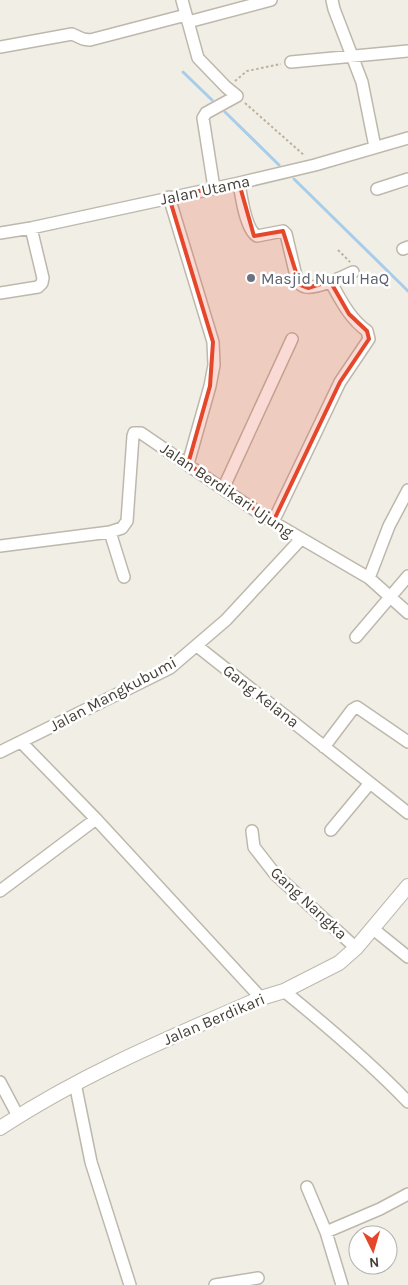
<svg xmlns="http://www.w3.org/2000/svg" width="408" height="1285" viewBox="0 0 408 1285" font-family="Karla,sans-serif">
	<rect width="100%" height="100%" fill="#f1eee6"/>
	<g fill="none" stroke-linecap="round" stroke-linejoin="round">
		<!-- stream -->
		<path stroke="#a7cde8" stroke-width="3" d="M183,72l29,28
			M225,112l54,53
			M294,179l114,112"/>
		<defs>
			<path id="minor" d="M182,0l16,58 28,29 11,9 -31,17 -3,5 11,70
				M332,0l2,9 28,73 13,65
				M188,22l83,-22
				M0,47l72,-13 11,5 7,1 96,-25
				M291,62l117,-11
				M239,183c2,13 7,47 18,53l26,-5 3,3 11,46c2,4 4,6 9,7 10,2 37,-10 47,-15
				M377,189l31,-10
				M169,197l44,145 1,23 -4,21 -22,78
				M0,233l31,-5 208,-45 76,-18 93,-27
				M403,249l5,-2
				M0,293l38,-6 4,-4 1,-5 -12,-50
				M223,489l69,-150
				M273,522l67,-140 29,-43 -2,-8c-18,-13 -26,-31 -37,-50
				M110,532l14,45
				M0,546l110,-14 12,-4 5,-7 6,-85 1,-3h7l82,56 50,33 96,56 39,35
				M369,578l20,-52 19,-36
				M356,637l52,-61
				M197,646l211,167
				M21,742l75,77 165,179
				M324,747l28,-37 5,-3 51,35
				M0,752l170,-84 56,-48 75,-81
				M331,830l39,-47
				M252,831l2,16 21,27 81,74
				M0,891l96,-72
				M372,928l36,29
				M284,991c43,35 86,71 124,111
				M0,1082l18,34
				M75,1083l16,79 39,123
				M307,1187l19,45 16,53
				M326,1232l54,-23 28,-15
				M215,1285l43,-7"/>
			<path id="tertiary" d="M0,1128c82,-54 171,-91 261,-130l23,-7 55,-28 17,-15 52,-62"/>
		</defs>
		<!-- minor casing -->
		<use href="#minor" stroke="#beb8ac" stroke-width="14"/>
		<!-- tertiary casing -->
		<use href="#tertiary" stroke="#beb8ac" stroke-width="16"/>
		<!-- path -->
		<path stroke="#bcb19c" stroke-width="2" stroke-dasharray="2.5 2.5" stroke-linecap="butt" d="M235,81l12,-10 34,-7
			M245,103l60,53
			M338,250l12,12"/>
		<!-- minor -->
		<use href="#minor" stroke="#fff" stroke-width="11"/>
		<!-- tertiary -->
		<use href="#tertiary" stroke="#fff" stroke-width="14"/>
	</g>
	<!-- marked area -->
	<path fill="#e4472a" fill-opacity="0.2" stroke="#e4472a" stroke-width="4" stroke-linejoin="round" d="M239,183l15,53 29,-5 17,54 8,3 22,-7 19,33 18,17 2,8 -29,43 -67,140 -85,-58 22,-78 3,-44 -44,-145z"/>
	<!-- markers -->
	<circle fill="#6b7280" stroke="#fff" stroke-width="2" cx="251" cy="278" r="5"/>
	<g text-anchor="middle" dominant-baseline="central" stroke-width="5" stroke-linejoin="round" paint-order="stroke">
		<!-- street labels -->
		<g font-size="16" fill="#433e36" stroke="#fff">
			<text transform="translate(205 190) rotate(-12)">Jalan Utama</text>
			<text transform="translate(227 490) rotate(34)">Jalan Berdikari Ujung</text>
			<text transform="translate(113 694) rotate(-28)">Jalan Mangkubumi</text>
			<text transform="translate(261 696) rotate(38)">Gang Kelana</text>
			<text transform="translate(309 903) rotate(43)">Gang Nangka</text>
			<text transform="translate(214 1019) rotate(-23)">Jalan Berdikari</text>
		</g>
		<!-- worship labels -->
		<g font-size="16" fill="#5b616d" stroke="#fff" text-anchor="start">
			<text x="261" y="278">Masjid Nurul HaQ</text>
		</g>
	</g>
	<!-- north arrow -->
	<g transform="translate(373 1250) rotate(175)"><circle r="24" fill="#ffffff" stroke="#b4b2af"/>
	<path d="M0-4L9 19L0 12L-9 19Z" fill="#e4472a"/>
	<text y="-8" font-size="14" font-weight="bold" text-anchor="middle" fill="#433e36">N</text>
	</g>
</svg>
